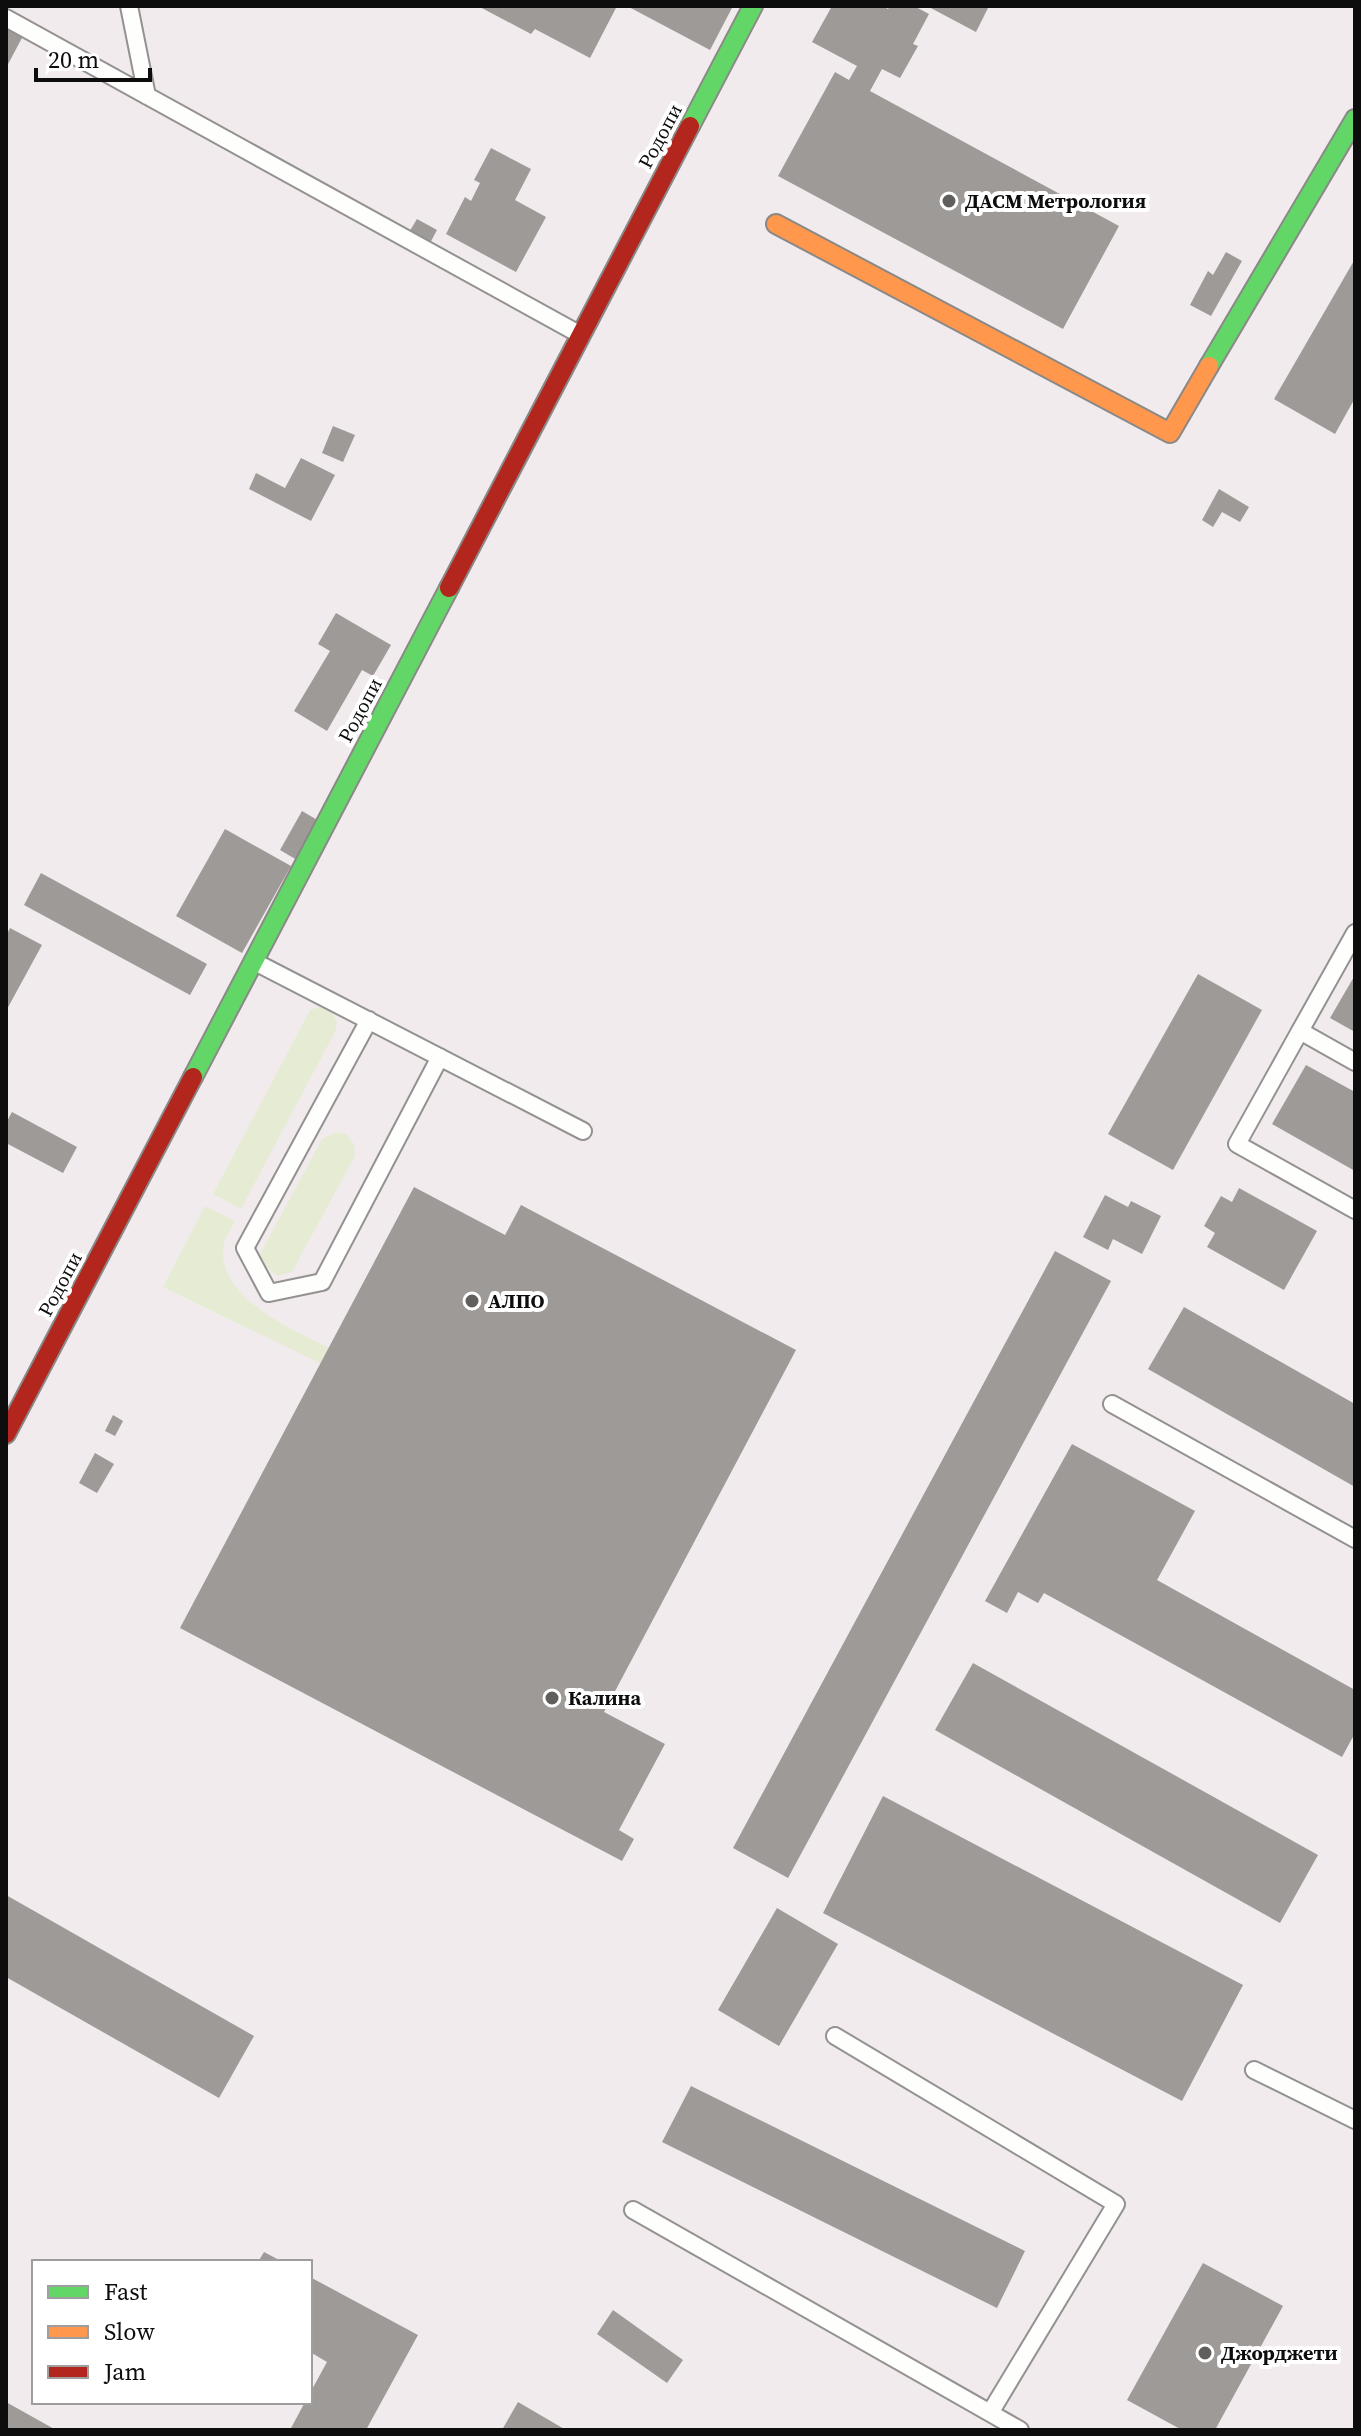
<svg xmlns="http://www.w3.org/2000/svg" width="1361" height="2436" viewBox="0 0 1361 2436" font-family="'Source Serif 4',serif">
	<rect width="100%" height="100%" fill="#faf7f2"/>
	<!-- industrial -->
	<path fill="#f1ebee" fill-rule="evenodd" d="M6,6h1349v2424h-1349zM34,2262h276v140h-276z"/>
	<!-- green -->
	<path fill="#e6ecd4" d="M319,1007l13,4 5,11 -1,8 -95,179 -28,-15 97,-184z
		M336,1132l10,2 8,10 1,12 -63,116 -14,4 -15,-11 -3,-11 62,-115z
		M205,1206l30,15c-3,7 -9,15 -11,23 -10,52 67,85 105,104l-8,16 -158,-77z"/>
	<!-- building -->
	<path fill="#9d9a97" d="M478,6h139l-27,52 -55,-29 -4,5z
		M627,6h106l-23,44z
		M832,6h51l5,3 2,-3h24l15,8 -16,30 5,2 -18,32 -18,-9 -12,22 249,135 -56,103 -285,-153 57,-104 14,8 8,-14 -45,-24z
		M927,6h62l-13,26z
		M6,27l17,9 -17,32z
		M491,148l40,21 -16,31 31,17 -30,55 -70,-38 19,-37 6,4 9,-18 -6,-3z
		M417,219l20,11 -8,15 -21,-11z
		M1226,252l16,9 -31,55 -21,-11 18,-34 5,4z
		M1355,259v139l-20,36 -61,-35z
		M333,426l22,9 -12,27 -21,-9z
		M301,458l34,17 -24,46 -62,-32 7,-16 29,15z
		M1219,489l30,18 -9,15 -18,-10 -9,15 -11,-7z
		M336,613l55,32 -18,31 -11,-6 -35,61 -33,-20 36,-60 -12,-7z
		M302,811l17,10 -22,39 -17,-10z
		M225,829l66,37 -49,87 -66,-37z
		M41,873l166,91 -17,31 -166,-90z
		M10,928l32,17 -36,66v-75z
		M1198,974l64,36 -89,160 -65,-36z
		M1355,975v57l-25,-14z
		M1306,1065l49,27v79l-83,-47z
		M12,1112l65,35 -14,26 -57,-30v-20z
		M414,1187l91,48 16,-30 275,145 -192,362 61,32 -46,86 15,9 -12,22 -442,-233z
		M1239,1188l78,43 -33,59 -77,-43 8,-14 -11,-7 17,-30 11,6z
		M1105,1195l23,12 3,-6 30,15 -19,38 -29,-15 -5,11 -25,-13z
		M1055,1251l56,30 -323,597 -55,-30z
		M1184,1307l171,97v83l-207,-118z
		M113,1415l10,6 -8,15 -10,-5z
		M1072,1444l123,67 -38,69 198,110v43l-13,24 -298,-164 -6,10 -20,-11 -11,21 -22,-12z
		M95,1453l19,11 -17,29 -18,-10z
		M973,1663l345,192 -38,68 -345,-193z
		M883,1796l360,189 -61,116 -359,-188z
		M6,1895l248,141 -35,62 -213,-121z
		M777,1908l61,36 -59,102 -61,-36z
		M691,2086l334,165 -28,57 -335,-166z
		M264,2252l19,10h-25z
		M1203,2263l80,43 -68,124h-33l-55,-30z
		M310,2277l108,58 -52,95h-76l15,-28h5v-9l17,-31 -17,-10z
		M613,2310l70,50 -16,23 -70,-49z
		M6,2402l50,28h-50z
		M518,2402l48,28h-64z"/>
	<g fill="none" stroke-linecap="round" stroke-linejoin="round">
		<defs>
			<path id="lane" d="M129,6l18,90
				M6,18l573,316
				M255,962l328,169
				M369,1020l-124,228 24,45 53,-11 118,-225
				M1300,1031l55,-98
				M1355,1062l-55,-31 -63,113 118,66
				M1112,1404l243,135
				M835,2036l281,168 -126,209
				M1254,2070l101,50
				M633,2210l387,220"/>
			<path id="fast" d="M690,126l63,-120
				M1209,366l146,-247
				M193,1077l256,-489"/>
			<path id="slow" d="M776,224l394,209 39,-67"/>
			<path id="jam" d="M449,588l241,-462
				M6,1434l187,-357"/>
		</defs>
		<!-- lane casing -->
		<use href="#lane" stroke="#949290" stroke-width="20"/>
		<!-- fast casing -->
		<use href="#fast" stroke="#8a8987" stroke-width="22"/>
		<!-- slow casing -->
		<use href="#slow" stroke="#8a8987" stroke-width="22"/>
		<!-- jam casing -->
		<use href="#jam" stroke="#8a8987" stroke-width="22"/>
		<!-- lane -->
		<use href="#lane" stroke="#fefefd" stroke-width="16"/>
		<!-- fast -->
		<use href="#fast" stroke="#63d668" stroke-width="18"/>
		<!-- slow -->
		<use href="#slow" stroke="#ff974d" stroke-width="18"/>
		<!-- jam -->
		<use href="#jam" stroke="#b3261e" stroke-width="18"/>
	</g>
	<!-- markers -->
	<g fill="#605f5d" stroke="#fff" stroke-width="3">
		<circle cx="949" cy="201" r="8"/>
		<circle cx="472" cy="1301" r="8"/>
		<circle cx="552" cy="1698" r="8"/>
		<circle cx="1205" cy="2353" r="8"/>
	</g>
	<g text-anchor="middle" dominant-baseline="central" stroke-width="8" stroke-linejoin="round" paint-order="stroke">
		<!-- street labels -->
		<g font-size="20" fill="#0d0d0d" stroke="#fff">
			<text transform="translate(660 136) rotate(-62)">Родопи</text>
			<text transform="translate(360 710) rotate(-62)">Родопи</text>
			<text transform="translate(60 1284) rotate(-62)">Родопи</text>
		</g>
		<!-- poi labels -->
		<g font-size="20" font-weight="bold" fill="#0d0d0d" stroke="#fff" text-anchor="start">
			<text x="965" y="201">ДАСМ Метрология</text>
			<text x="488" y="1301">АЛПО</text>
			<text x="568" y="1698">Калина</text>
			<text x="1221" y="2353">Джорджети</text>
		</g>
	</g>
	<!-- border -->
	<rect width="1361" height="2436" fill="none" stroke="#0d0d0d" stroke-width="16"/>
	<!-- legend -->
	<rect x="32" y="2260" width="280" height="144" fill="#ffffff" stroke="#9e9e9e" stroke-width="2"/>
	<rect x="48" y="2286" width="40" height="12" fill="#63d668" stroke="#9e9e9e" stroke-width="2"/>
	<text x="104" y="2300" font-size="24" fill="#0d0d0d">Fast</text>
	<rect x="48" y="2326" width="40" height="12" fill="#ff974d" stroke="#9e9e9e" stroke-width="2"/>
	<text x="104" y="2340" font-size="24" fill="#0d0d0d">Slow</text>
	<rect x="48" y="2366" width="40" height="12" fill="#b3261e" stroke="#9e9e9e" stroke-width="2"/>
	<text x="104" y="2380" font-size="24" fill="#0d0d0d">Jam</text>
	<!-- scale -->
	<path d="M36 68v12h114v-12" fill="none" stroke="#0d0d0d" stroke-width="4"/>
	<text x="48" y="68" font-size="24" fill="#0d0d0d" stroke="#ffffff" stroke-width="6" paint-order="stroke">20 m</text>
</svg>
